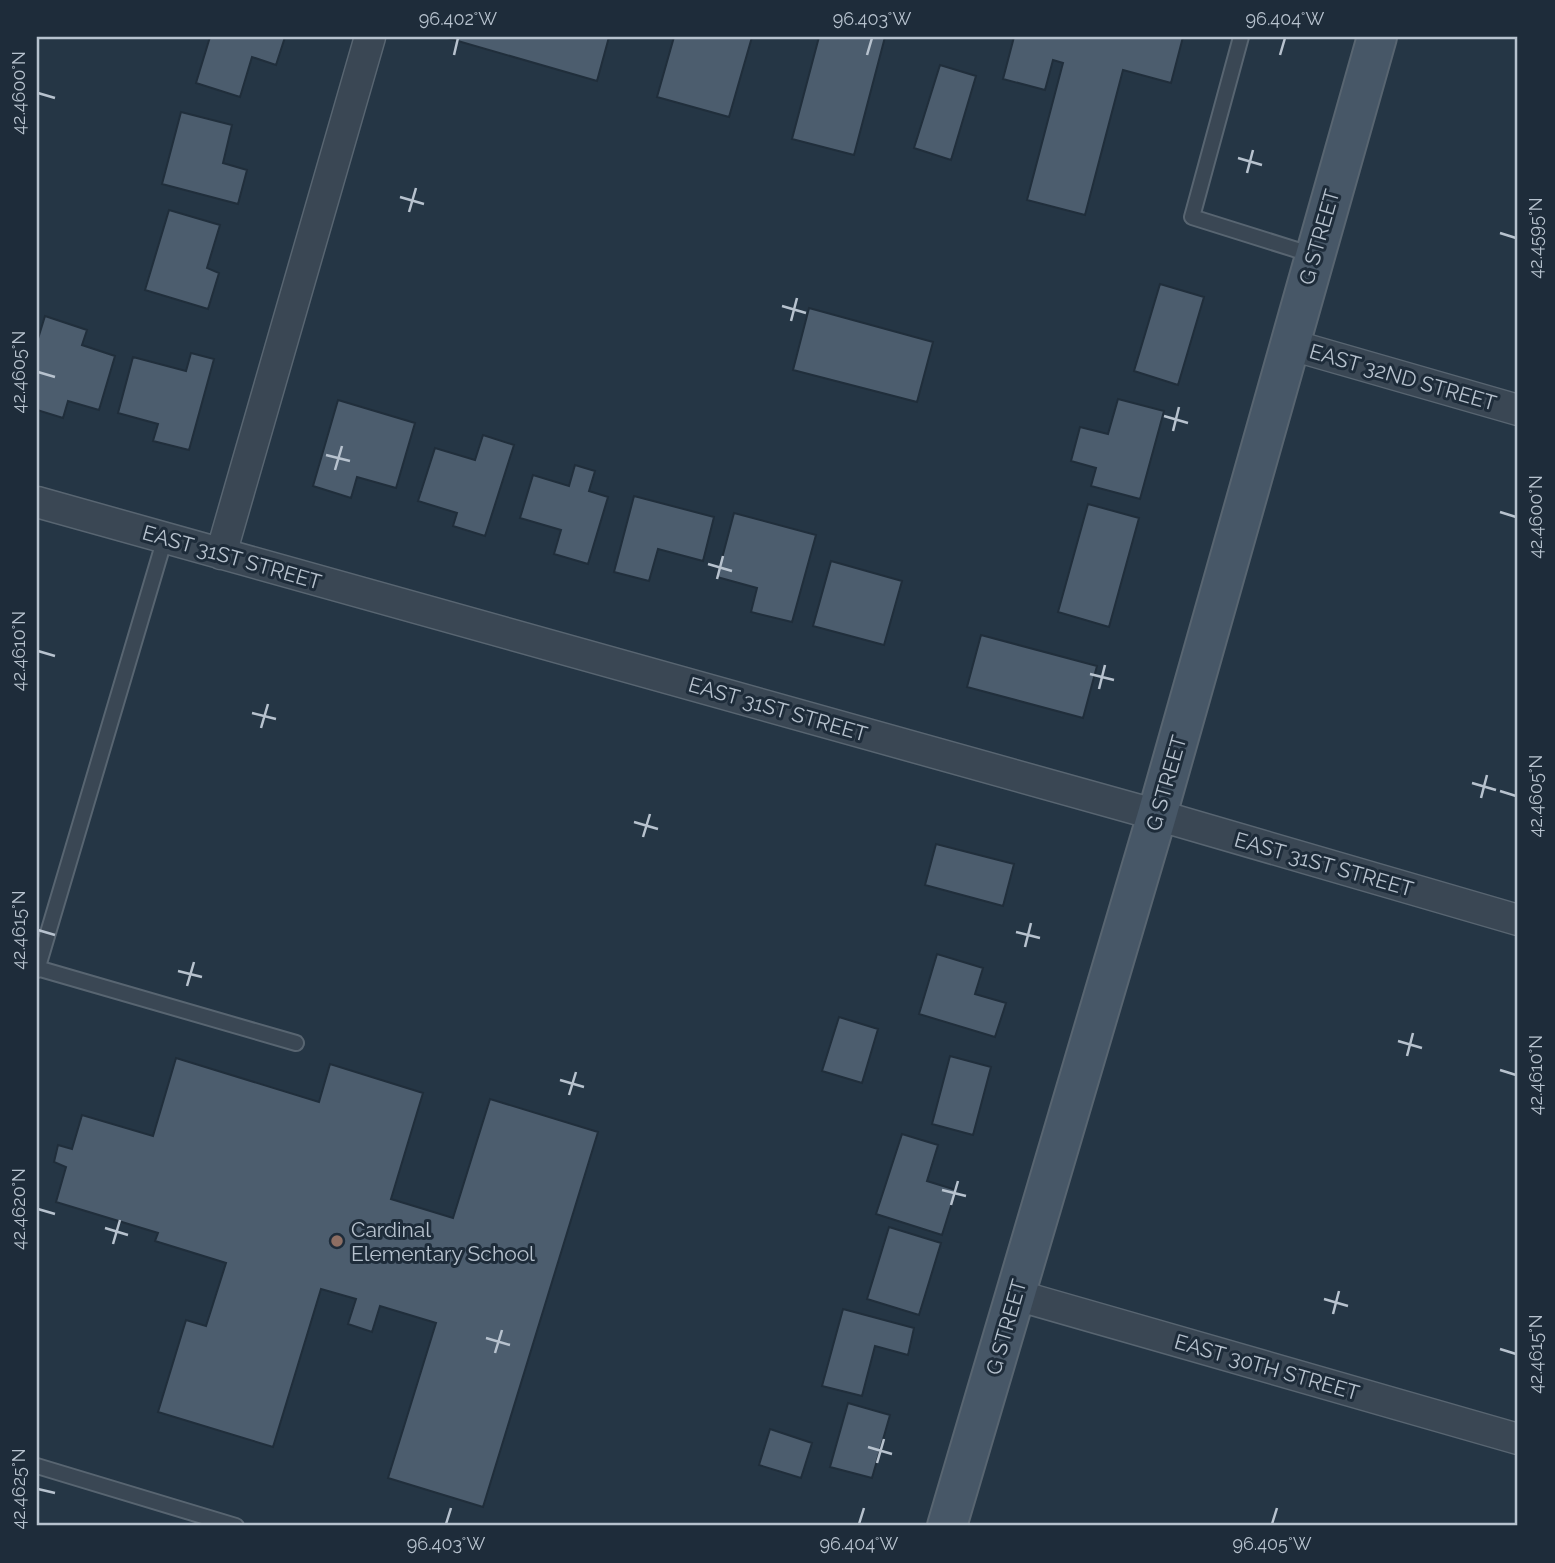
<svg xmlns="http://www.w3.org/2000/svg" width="1555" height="1563" viewBox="0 0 1555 1563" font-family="Raleway,sans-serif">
	<rect width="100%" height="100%" fill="#253645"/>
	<!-- building -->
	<path fill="#4c5d6e" stroke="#202e3b" stroke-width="2" d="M210,37h75l-9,28 -24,-8 -12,40 -44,-14z
		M444,37h165l-12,44z
		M674,37h78l-23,80 -72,-20z
		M819,37h66l-31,118 -62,-16z
		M1014,37h169l-12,46 -48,-13 -38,145 -58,-15 36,-137 -10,-3 -8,30 -42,-11z
		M940,65l36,11 -25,84 -37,-12z
		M181,112l51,13 -9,38 24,7 -9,34 -76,-20z
		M169,210l51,15 -13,43 12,5 -11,36 -63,-19z
		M1160,284l44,13 -26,88 -44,-14z
		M809,308l124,34 -16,60 -124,-32z
		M45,316l42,14 -5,15 33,11 -16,54 -31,-9 -5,17 -26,-8v-68z
		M191,353l23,6 -25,91 -36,-9 5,-17 -40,-11 15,-56 53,14z
		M1118,399l46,12 -24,88 -49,-13 5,-18 -25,-7 9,-34 28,7z
		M338,400l77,23 -19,65 -39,-11 -6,21 -38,-12z
		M483,435l31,10 -29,91 -32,-10 4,-13 -39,-12 17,-53 40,12z
		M575,465l20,6 -6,20 19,6 -20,67 -34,-10 7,-24 -41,-12 13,-43 36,11z
		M634,496l80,21 -11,44 -45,-12 -9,32 -35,-9z
		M1088,504l51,14 -30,109 -51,-15z
		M734,513l82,22 -24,87 -41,-10 6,-24 -40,-11z
		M831,561l71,20 -18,64 -71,-19z
		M981,635l116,31 -14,52 -116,-31z
		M936,844l78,20 -11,42 -78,-21z
		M937,954l46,14 -8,26 31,9 -11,34 -76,-23z
		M839,1017l39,12 -16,54 -40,-12z
		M950,1056l41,11 -18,68 -41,-11z
		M176,1058l143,44 11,-38 93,29 -32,106 62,19 37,-119 108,33 -115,375 -95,-29 48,-155 -56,-17 -8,26 -24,-8 8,-25 -35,-10 -48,158 -115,-35 28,-92 20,6 20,-63 -71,-22 3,-8 -102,-31 10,-35 -12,-5 4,-17 14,4 10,-34 71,21z
		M902,1134l36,11 -11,36 29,9 -14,45 -66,-21z
		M889,1227l52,16 -22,72 -52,-16z
		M843,1309l71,19 -6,27 -33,-9 -13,50 -40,-10z
		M848,1403l42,12 -18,63 -42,-11z
		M770,1429l42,14 -11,35 -42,-13z"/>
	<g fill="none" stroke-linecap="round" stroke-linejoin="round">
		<defs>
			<path id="service" d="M1241,37l-49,180 121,38
				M37,968l259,75
				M37,970l128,-432
				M37,1466l199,60"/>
			<path id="minor" d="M1288,344l230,66
				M37,502l1120,313 361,105
				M221,554l149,-517
				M1016,1295l502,144"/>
			<path id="secondary" d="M947,1526l210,-711 220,-778"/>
		</defs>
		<!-- service casing -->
		<use href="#service" stroke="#586571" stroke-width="18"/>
		<!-- minor casing -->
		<use href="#minor" stroke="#586571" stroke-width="33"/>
		<!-- secondary casing -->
		<use href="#secondary" stroke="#586571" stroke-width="42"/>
		<!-- service -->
		<use href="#service" stroke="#3a4754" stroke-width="14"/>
		<!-- minor -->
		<use href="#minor" stroke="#3a4754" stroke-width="30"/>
		<!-- secondary -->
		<use href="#secondary" stroke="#475767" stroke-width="38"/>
	</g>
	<!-- ticks -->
	<path fill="none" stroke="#b7c2ce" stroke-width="2.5" d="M454,55l4,-17M867,55l5,-17M1280,55l5,-17M38,93l17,5M1238,158l24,7M1247,173l6,-23M400,197l24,7M409,212l7,-24M1500,233l16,5M782,306l24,7M791,321l6,-23M38,372l17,5M1164,416l24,7M1173,431l6,-24M326,455l24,6M335,470l7,-24M1500,512l16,5M708,564l24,7M717,579l6,-23M38,651l17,5M1090,674l24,6M1099,689l6,-24M252,713l24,6M261,728l7,-24M1472,783l24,7M1500,791l16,5M1481,798l6,-23M634,822l24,7M643,837l7,-23M38,930l17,5M1016,932l24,6M1025,947l6,-24M178,971l24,6M187,986l7,-24M1398,1041l24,7M1407,1056l6,-23M1500,1070l16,5M560,1080l24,7M569,1095l7,-23M942,1190l24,6M951,1205l7,-24M38,1209l17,5M105,1228l23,7M113,1244l7,-24M1324,1299l24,7M1333,1314l6,-23M486,1338l24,7M1500,1349l16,5M495,1353l7,-23M868,1447l24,7M877,1463l7,-24M38,1489l17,4M446,1524l5,-16M859,1524l5,-16M1272,1524l5,-16"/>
	<!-- markers -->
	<circle fill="#8d6e63" stroke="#1e2c3a" stroke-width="2.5" cx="337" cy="1241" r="7"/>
	<g text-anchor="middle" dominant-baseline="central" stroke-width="6" stroke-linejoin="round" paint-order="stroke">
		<!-- street labels -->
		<g font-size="21" fill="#b7c2ce" stroke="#1e2c3a">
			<text transform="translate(1319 237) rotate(-74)">G STREET</text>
			<text transform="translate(1403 377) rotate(16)">EAST 32ND STREET</text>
			<text transform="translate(232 557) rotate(16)">EAST 31ST STREET</text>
			<text transform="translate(778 709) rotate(16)">EAST 31ST STREET</text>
			<text transform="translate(1166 783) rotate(-74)">G STREET</text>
			<text transform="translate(1324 864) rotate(16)">EAST 31ST STREET</text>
			<text transform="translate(1006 1327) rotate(-74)">G STREET</text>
			<text transform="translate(1267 1367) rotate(16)">EAST 30TH STREET</text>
		</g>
		<!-- poi labels -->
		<g font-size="21" fill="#b7c2ce" stroke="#1e2c3a" text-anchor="start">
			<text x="351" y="1229">Cardinal<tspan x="351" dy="24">Elementary School</tspan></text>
		</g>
	</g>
	<!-- border -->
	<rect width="1555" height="1563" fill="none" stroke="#1e2c3a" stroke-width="77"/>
	<rect x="38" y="38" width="1478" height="1486" fill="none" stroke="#b7c2ce" stroke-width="2.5"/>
	<g font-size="18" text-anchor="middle" fill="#b7c2ce">
		<text x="458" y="25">96.402°W</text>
		<text x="872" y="25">96.403°W</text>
		<text x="1285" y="25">96.404°W</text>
		<text transform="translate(19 93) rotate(-90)" y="6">42.4600°N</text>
		<text transform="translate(1536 238) rotate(-90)" y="6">42.4595°N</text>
		<text transform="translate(19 372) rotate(-90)" y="6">42.4605°N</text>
		<text transform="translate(1536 517) rotate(-90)" y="6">42.4600°N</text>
		<text transform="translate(19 651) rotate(-90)" y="6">42.4610°N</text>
		<text transform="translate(1536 796) rotate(-90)" y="6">42.4605°N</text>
		<text transform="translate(19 930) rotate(-90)" y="6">42.4615°N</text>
		<text transform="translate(1536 1075) rotate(-90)" y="6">42.4610°N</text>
		<text transform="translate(19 1209) rotate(-90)" y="6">42.4620°N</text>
		<text transform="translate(1536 1354) rotate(-90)" y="6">42.4615°N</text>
		<text transform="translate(19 1489) rotate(-90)" y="6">42.4625°N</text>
		<text x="446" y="1550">96.403°W</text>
		<text x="859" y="1550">96.404°W</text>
		<text x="1272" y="1550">96.405°W</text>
	</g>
</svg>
